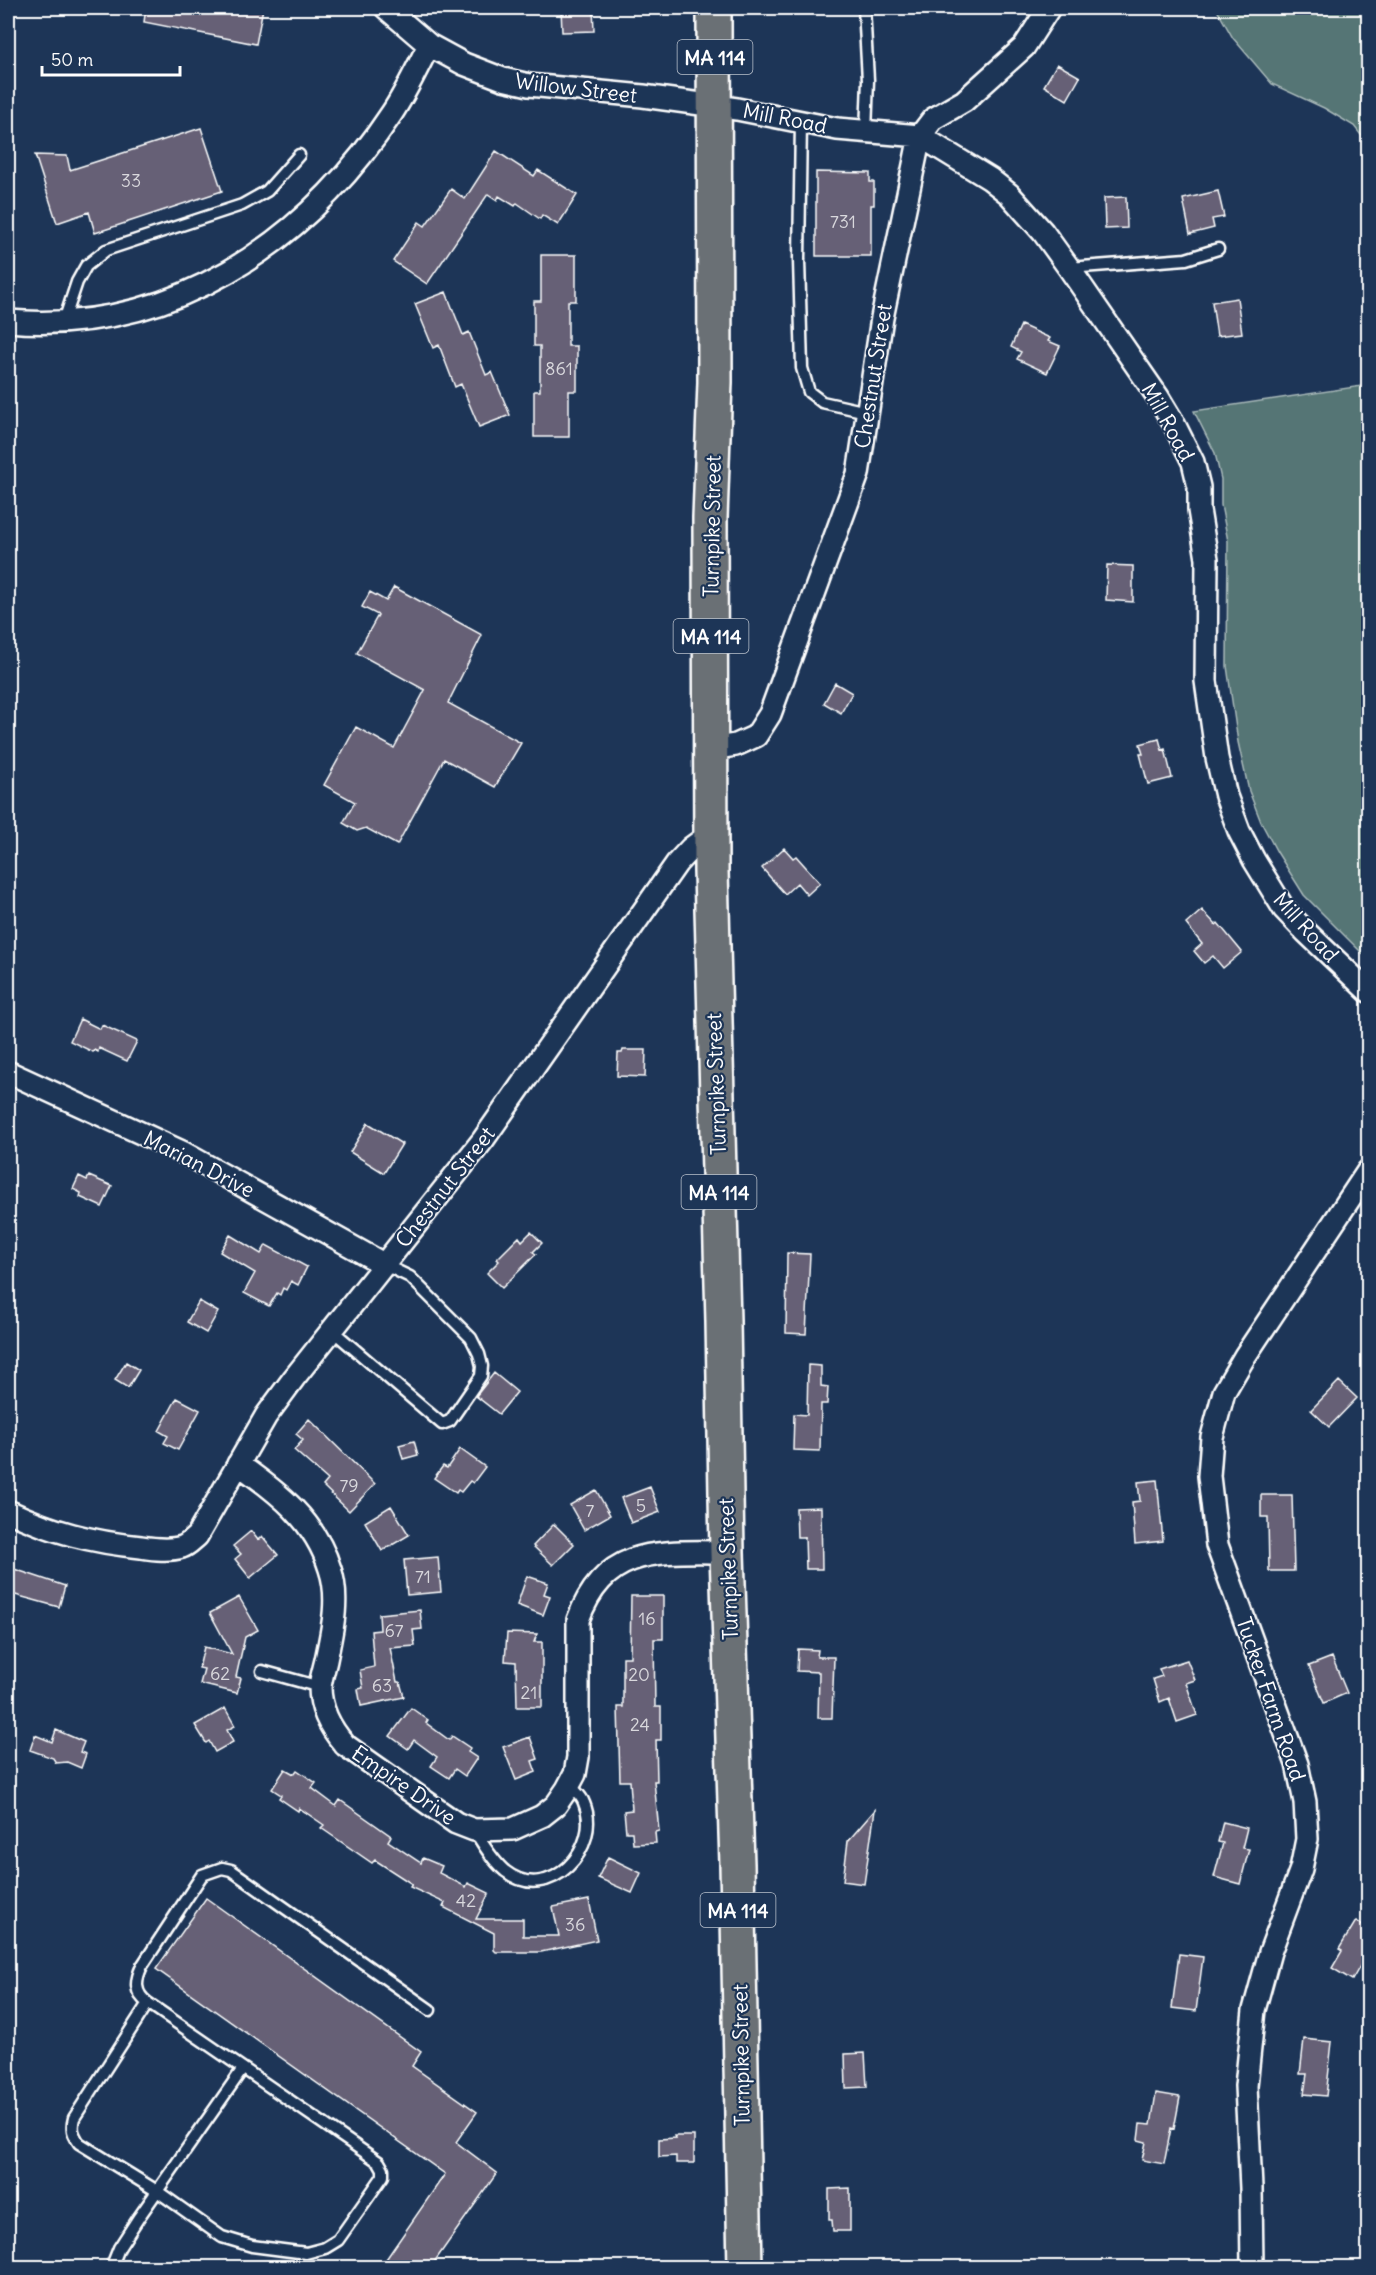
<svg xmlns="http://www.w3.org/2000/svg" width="1376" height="2275" viewBox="0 0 1376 2275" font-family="Delius,sans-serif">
	<rect width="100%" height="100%" fill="#1d3557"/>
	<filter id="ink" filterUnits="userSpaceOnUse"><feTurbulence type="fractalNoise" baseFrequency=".0167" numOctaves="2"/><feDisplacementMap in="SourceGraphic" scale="12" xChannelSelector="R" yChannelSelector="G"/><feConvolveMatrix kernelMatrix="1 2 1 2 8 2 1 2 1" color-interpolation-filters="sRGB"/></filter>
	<g filter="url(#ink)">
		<!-- green -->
		<path fill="#547474" stroke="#aababa" stroke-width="1.5" d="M1216,8h145l7,11v125l-14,-18 -30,-18 -52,-24 -39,-46z
			M1368,385v574l-64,-64 -27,-43 -16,-30 -12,-31 -11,-49 -11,-76 1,-125 -7,-36v-26l-6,-26 -21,-42z"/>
		<!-- building -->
		<path fill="#666176" stroke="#fff" stroke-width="1.5" d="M146,8h117l-7,36 -112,-22z
			M561,8h32l1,23 -32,1z
			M1057,64l23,13 -13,23 -23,-14z
			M201,128l21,63 -127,42 -6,-21 -32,11 -22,-68 32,1 3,14z
			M496,151l38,25 4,-6 39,25 -19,30 -16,-10 -2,4 -23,-16 -2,3 -16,-10 -2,4 -9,-6 -61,90 -34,-23 26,-39 6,4 26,-37 14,10z
			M816,172l54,1v9h4v23h-3v51h-55z
			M1218,191l6,26 -12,2 2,9 -24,6 -7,-35z
			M1126,197l1,31 -22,1 -1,-31z
			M541,255h35v46h-8v45h9v45h-8v46h-35v-46h6v-45h-6v-45h7z
			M446,292l17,43 6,-3 17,43 6,-3 18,43 -31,12 -18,-43 -6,3 -16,-42 -6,3 -18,-44z
			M1237,298l5,35 -25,3 -5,-34z
			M1021,325l29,13 -2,3 12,5 -13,27 -30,-14 4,-7 -10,-5z
			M1107,565l26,1v36l-27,-2z
			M394,587l88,48 -34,68 73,40 -26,44 -51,-28 -47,86 -31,-17 -9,3 -14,-8 12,-21 -31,-17 32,-58 38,21 31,-58 -68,-37 21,-38 -16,-8 8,-15 16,9z
			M835,683l17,10 -11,20 -17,-10z
			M1159,739l3,11 3,-1 7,29 -24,6 -8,-30h3l-3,-10z
			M784,848l9,10 3,-2 24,27 -13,12 -10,-12 -12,11 -23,-26z
			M1202,910l14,15 2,-2 24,29 -19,16 -10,-12 -9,7 -10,-12 8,-7 -16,-20z
			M80,1019l20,10 2,-4 35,16 -10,20 -28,-13 -1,4 -4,-2 -1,2 -23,-11z
			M623,1050h23l-1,27 -28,-1 1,-23h4z
			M368,1123l34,21 -18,29 -34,-21z
			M79,1176l8,4 2,-4 23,10 -10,21 -22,-10 1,-4 -8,-4z
			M531,1232l11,11 -9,9 3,2 -34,34 -15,-15 12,-12 -2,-2 22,-22 3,4z
			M230,1235l31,19 5,-9 41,22 -9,18 -7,-4 -5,9 -3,-2 -3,7 -3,-2 -8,13 -25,-13 11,-20 -35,-21z
			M787,1253l23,1 -4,80 -20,-1z
			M199,1301l19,11 -12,21 -19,-11z
			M126,1362l13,8 -11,18 -13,-8z
			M808,1365l13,1v20l7,1 -1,17h-6l-1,47 -27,-1 1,-36 13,1z
			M494,1373l23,19 -18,22 -23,-18z
			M1339,1381l18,17 -28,29 -18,-17z
			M177,1398l23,12 -22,40 -14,-7 4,-7 -9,-5z
			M309,1419l66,65 -26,27 -26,-25 5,-6 -34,-30 9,-10 -7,-6z
			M414,1441l4,14 -15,4 -4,-14z
			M460,1449l25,18 -12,16 -3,-2 -9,11 -3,-2 -2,3 -22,-15 9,-12 4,2z
			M1157,1480l6,61 -28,3 -3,-42 8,-1 -2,-19z
			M650,1487l10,25 -29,11 -10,-25z
			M596,1490l14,25 -26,15 -14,-25z
			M1261,1495h31l2,76h-25l-1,-54h-7z
			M391,1506l18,29 -27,16 -17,-29z
			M821,1507l1,62h-16l-1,-32h-8l-1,-29z
			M554,1524l20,20 -21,21 -20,-19z
			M251,1531l7,9 4,-4 16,19 -28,23 -15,-19 6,-5 -8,-8z
			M438,1557l3,35 -34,3 -3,-35z
			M11,1568l54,18 -6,21 -51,-14z
			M527,1576l21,7 -4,11 6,2 -7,19 -26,-10z
			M631,1596h32v43h-9l1,68h6v33h-5l1,41h-3l5,50 -4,1 1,11 -23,1 -1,-12h-6l-2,-21 8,-1 -2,-29h-10l-2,-74h5v-50h7z
			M239,1597l19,33 -13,7 -9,40 5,1 -4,15 -37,-9 4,-15 -5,-1 5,-21 28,7 -22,-41z
			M420,1610l2,19 -9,1 2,16 -25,2 7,34h3l4,15 -43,9 -3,-17 5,-1 -3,-18 14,-3 -3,-36 9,-1 -1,-16z
			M507,1633l30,1 -3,8h8v65h-25l-1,-45 -11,-1z
			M798,1649l20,1 -1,7h17l-2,61h-14l1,-46 -22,-1z
			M1332,1657l15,36 -23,10 -15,-37z
			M1187,1660l8,20 -9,3 11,32 -20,7 -8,-24 -9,4 -7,-23 9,-3 -3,-7z
			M225,1708l10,18 -8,4 6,12 -18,10 -6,-11 -3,2 -11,-18z
			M411,1708l17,12 -2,3 23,17 3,-4 18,12 -2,4 9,6 -12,18 -10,-7 -6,9 -18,-12 6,-9 -23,-17 -6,9 -18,-13z
			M56,1730l28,12 -4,10 6,2 -5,14 -14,-6 -11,1 -3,-5 -23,-8 5,-15 17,7z
			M530,1737l8,22 -6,2 4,11 -20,8 -13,-33z
			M285,1769l9,5 3,-4 19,13 -4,5 24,18 4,-6 51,36 -3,5 33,22 2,-5 19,8 -3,7 27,14 2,-4 21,10 -13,26h47v17h36l-6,-29 36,-7 8,40 -56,12h-45l-2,-2v-17l-51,-26 2,-4 -35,-16 2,-3 -37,-24 -3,3 -51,-35 3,-3 -25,-17 -1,3 -19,-13 2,-3 -9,-6z
			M875,1810l-11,74 -21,-3 5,-40z
			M1223,1822l24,6 -5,20 7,1 -9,35 -26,-7 9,-34 -5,-1z
			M608,1857l33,16 -9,20 -34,-15z
			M206,1898l215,154 -9,14 65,46 -21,30 41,31 -67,95h-50l65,-94 -289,-205z
			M1356,1921l12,7v24l-16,28 -20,-12 10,-17 -3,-2z
			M1179,1954l24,3 -7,54 -24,-3z
			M1304,2039l28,3 -6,54 -22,-2 3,-20h-7z
			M865,2053l2,34 -21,1 -1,-34z
			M1156,2093l24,4 -6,32 -3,-1 -7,36 -22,-4 4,-18 -8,-2 2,-16 11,1z
			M674,2136h20v27h-18v-7l-17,1v-18l16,-1z
			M850,2188v43h-17l-1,-11h-3v-31z"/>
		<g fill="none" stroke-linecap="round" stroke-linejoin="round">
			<defs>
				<path id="service" d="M864,8l4,72 -2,52
					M801,121l-2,139 3,108 7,24 13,10 45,10
					M1069,268l117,-9 32,-10
					M64,321l13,-39 9,-16 20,-16 136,-45 25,-14 32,-36
					M333,1331l109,93 8,-3 31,-45 1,-10 -3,-12 -8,-16 -61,-61 -25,-12
					M262,1671l58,16
					M474,1830c9,14 18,30 31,41 44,35 98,-24 79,-68 -2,-7 -10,-13 -14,-18
					M148,2003l-74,115c-3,11 -1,16 5,25l78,48 65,46 30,9 54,7 19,-5 13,-8 45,-64v-7l-4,-7 -231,-159c-14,-10 -13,-22 -6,-37l60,-91 20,-7 9,2 199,140
					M111,2268l8,-20 20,-31 103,-147"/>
				<path id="minor" d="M386,8l43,37 35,19 39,15 26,6 114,11 94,13 100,20 83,7 70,43 19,15 34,38 26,36 89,129 15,25 20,40 6,25v23l8,49 -1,122 11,77 9,38 13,35 15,29 30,49 22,23 62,59
					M8,321c162,14 297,-76 384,-208 14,-21 25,-45 37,-68
					M710,749l26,-4 20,-9 14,-22 88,-240 24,-156 38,-182 13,-17 31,-18 60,-54 25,-39
					M8,1072l174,80 203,113
					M238,1464c40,28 77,56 92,105 10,29 2,62 -4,91 -2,9 -5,18 -6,27 0,23 11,42 25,58l111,78 18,7 39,-1 29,-13 14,-11 11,-16 8,-15 3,-17v-137c27,-75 82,-68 149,-68
					M8,1511c45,21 83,31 133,36 13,2 28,4 41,0 6,-2 10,-7 15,-11l69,-120 28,-38 189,-238 194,-277 14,-15 22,-16
					M1252,2268l-1,-80 -5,-102 8,-76 16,-58 31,-83 6,-30 -2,-37 -8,-38 -80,-219 -8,-69 3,-39 12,-45 21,-36 123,-185"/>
				<path id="trunk" d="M714,8l1,374 -5,136 1,353 12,450 4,231 10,312 8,404"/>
			</defs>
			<!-- service casing -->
			<use href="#service" stroke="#fff" stroke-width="15"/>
			<!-- minor casing -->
			<use href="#minor" stroke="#fff" stroke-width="26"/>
			<!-- trunk casing -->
			<use href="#trunk" stroke="#fff" stroke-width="38"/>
			<!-- service -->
			<use href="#service" stroke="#1d3557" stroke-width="10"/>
			<!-- minor -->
			<use href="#minor" stroke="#1d3557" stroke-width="21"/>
			<!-- trunk -->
			<use href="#trunk" stroke="#6b6f75" stroke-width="33"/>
		</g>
	</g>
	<g text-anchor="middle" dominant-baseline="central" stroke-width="4.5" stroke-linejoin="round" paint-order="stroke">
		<!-- number labels -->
		<g font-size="18" fill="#d9d8dd">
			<text x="131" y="180">33</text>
			<text x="843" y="221">731</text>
			<text x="559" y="368">861</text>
			<text x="349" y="1485">79</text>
			<text x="641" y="1505">5</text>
			<text x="590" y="1510">7</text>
			<text x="423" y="1576">71</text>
			<text x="647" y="1618">16</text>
			<text x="394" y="1630">67</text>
			<text x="220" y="1673">62</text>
			<text x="639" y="1674">20</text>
			<text x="382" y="1685">63</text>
			<text x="529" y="1692">21</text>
			<text x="640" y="1724">24</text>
			<text x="466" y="1900">42</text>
			<text x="575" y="1924">36</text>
		</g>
		<!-- shield labels -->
		<g fill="#1d3557" stroke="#bbc2cd" stroke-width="1.5">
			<rect x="677.5" y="40" width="75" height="34" rx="4.5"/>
			<rect x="673.5" y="619" width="75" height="34" rx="4.5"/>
			<rect x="681.5" y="1175" width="75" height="34" rx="4.5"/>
			<rect x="700.5" y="1893" width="75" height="34" rx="4.5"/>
		</g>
		<g font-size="20" font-weight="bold" fill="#fff">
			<text x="715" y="57">MA 114</text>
			<text x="711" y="636">MA 114</text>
			<text x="719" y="1192">MA 114</text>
			<text x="738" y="1910">MA 114</text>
		</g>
		<!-- street labels -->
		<g font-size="21" fill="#fff" stroke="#1d3557">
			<text transform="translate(576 88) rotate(7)">Willow Street</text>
			<text transform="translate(785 118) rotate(11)">Mill Road</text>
			<text transform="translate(873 376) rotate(-81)">Chestnut Street</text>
			<text transform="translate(1168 422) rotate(61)">Mill Road</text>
			<text transform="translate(712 526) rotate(-89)">Turnpike Street</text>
			<text transform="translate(1306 927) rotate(48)">Mill Road</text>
			<text transform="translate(716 1084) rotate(-92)">Turnpike Street</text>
			<text transform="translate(199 1164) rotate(27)">Marian Drive</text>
			<text transform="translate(445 1187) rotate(-52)">Chestnut Street</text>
			<text transform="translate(728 1569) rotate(-92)">Turnpike Street</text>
			<text transform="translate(1271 1699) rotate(71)">Tucker Farm Road</text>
			<text transform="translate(404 1785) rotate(35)">Empire Drive</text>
			<text transform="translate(741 2055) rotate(-91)">Turnpike Street</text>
		</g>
	</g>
	<!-- margin -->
	<rect width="1376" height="2275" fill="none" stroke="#1d3557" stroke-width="30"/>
	<rect x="15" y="15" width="1346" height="2245" fill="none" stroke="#fff" stroke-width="2" filter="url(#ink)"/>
	<!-- scale -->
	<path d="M42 66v9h138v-9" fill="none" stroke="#ffffff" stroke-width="3"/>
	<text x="51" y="66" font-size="18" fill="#ffffff" stroke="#1d3557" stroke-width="4.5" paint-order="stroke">50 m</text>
</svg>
